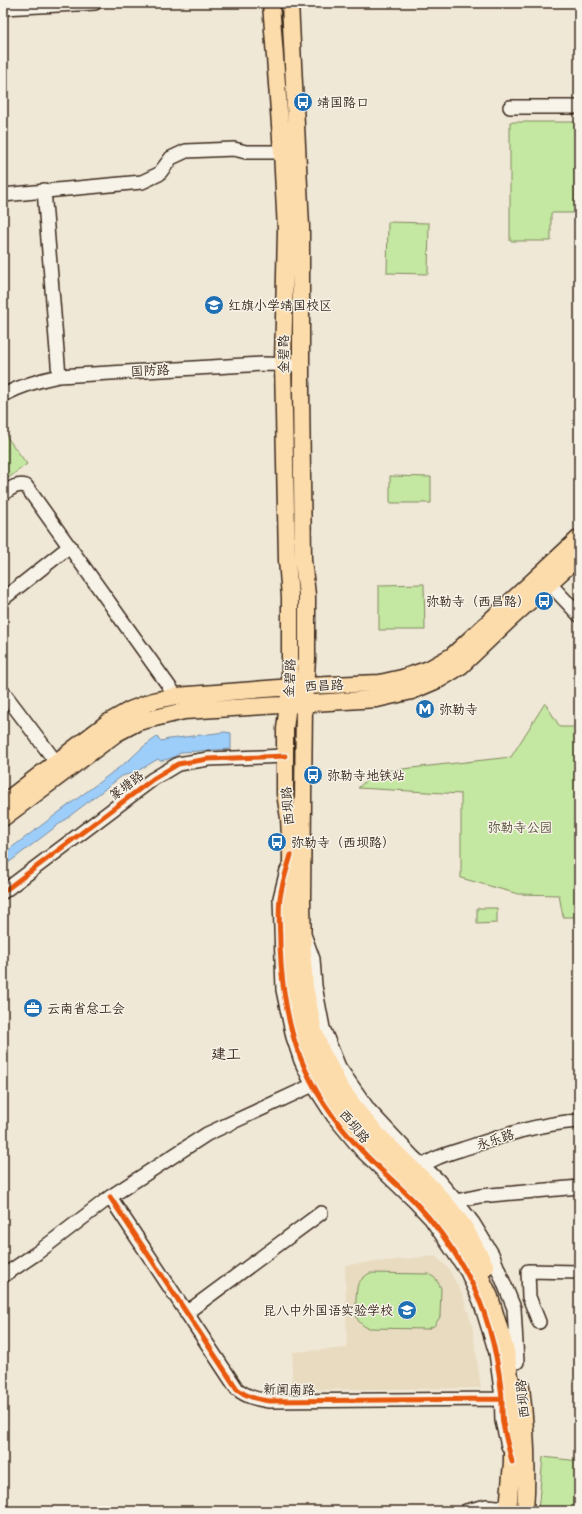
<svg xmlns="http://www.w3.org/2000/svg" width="582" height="1514" viewBox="0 0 582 1514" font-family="'Patrick Hand','LXGW WenKai TC',sans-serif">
	<rect width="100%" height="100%" fill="#f0e8d6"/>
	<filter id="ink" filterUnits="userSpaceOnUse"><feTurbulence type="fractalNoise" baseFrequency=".025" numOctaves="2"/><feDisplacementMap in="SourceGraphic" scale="8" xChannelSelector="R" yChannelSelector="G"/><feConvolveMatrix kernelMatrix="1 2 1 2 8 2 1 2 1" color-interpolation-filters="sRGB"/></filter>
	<g filter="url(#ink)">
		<!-- built -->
		<path fill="#e8dbc0" d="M435,1256l13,12 15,28 9,29 9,63 -190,2 2,-38 54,-4 -2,-83z"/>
		<!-- green -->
		<path fill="#c4e7a1" stroke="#808860" d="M510,122h65v91h-24v28h-41z
			M388,222l41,1 -1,51 -41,-1z
			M3,432l24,32 -24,18z
			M390,476l41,1v26h-41z
			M424,584l1,46h-46v-45z
			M545,703l15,24h19v190h-16l-4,-22 -41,-1 -57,-16v-84l-103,-6 17,-16 136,-15z
			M477,908h20v15l-20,1z
			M370,1273l59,1 7,5 5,9 -1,29 -6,9 -7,3 -59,-1c-5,-2 -9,-5 -11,-10 -2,-5 -1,-30 1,-34 3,-5 7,-8 12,-11z
			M543,1457l36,4v50h-41z"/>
		<!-- water -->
		<path fill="#9dcefa" stroke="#768ca2" d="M225,732l6,1v16l-49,3 -10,6 -12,3 -2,-2 -22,13 -14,4 -119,91v-13l126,-94 14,-13 14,-10 4,4 8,-2z"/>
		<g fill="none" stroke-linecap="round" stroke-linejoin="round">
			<defs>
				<path id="minor" d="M3,8l92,-5
					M510,107h69
					M44,190l15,186
					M3,195l139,-13 17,-8 12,-16 15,-7 48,-2 12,3h36
					M3,395c18,-9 36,-15 56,-19l204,-12 37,1
					M3,494c7,-5 14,-11 23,-8l150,210
					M549,583l30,32
					M3,599l67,-53
					M3,692l53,70
					M287,870l-7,28 3,92 10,47 8,24 10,21 22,34 29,35 52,50 17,18 36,53 13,29 16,52 5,37 1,31 6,25
					M3,892l150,-113 25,-15 30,-5 77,-3
					M305,937l8,22 2,27 8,42 16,39 30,43 44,47 25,23 18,21 17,22 19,31 22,54 3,54
					M417,1171c14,-14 34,-18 52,-24 39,-13 69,-23 110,-26
					M110,1197l127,192c10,8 19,10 32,12l233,-2
					M456,1201l24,-5 99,-9
					M3,1276l34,-23 73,-56 97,-63 106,-49
					M186,1313l135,-100
					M539,1322l-10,-25 -1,-26 51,1
					M466,1511l20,-5 23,2"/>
				<path id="major" d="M271,3l11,149 4,78 -3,134 4,196 3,37v90l-5,42v65l4,24 2,37 -1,74 3,60 9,45 9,23 19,36 11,17 29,34 51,50 18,19 37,54 14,30 16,54 6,38v73l-4,49
					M290,3l11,224v164l2,169 4,35v64l-3,45 -2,195 1,61 2,27 9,44 8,21 18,35 21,29 18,20 53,52 17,19 16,21 21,39
					M3,803l104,-80 23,-13 23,-9 23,-5 129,-10 75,-3 22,-5 27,-9 23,-13 127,-118
					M3,818l114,-85 21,-11 46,-11 193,-12 35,-8 28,-12 21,-13 45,-43 73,-67
					M521,1387c5,41 7,83 4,124"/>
			</defs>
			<!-- minor casing -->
			<use href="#minor" stroke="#3b2a1e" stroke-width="16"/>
			<!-- major casing -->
			<use href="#major" stroke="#3b2a1e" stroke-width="19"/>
			<!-- minor -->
			<use href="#minor" stroke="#f7f3e8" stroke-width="13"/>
			<!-- major -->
			<use href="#major" stroke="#fddcac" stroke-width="16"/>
			<defs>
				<path id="cycleway" d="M291,855c-4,14 -9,28 -11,43 -2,15 0,32 0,47 3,85 23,144 82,206 17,18 35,33 52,50 20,21 38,46 52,71 19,34 31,78 35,117 2,11 0,23 2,34 2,13 6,26 9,39
					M3,892l150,-113 25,-15 30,-5 77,-3
					M110,1197l127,192c10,8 19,10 32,12l233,-2"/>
			</defs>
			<!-- cycleway casing -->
			<use href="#cycleway" stroke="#f7f3e8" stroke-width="8"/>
			<!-- cycleway -->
			<use href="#cycleway" stroke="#e8590c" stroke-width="5"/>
		</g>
	</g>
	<!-- icons -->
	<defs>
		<symbol id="bus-disc" viewBox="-11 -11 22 22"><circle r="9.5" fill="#1f6fb2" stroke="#f7f3e8"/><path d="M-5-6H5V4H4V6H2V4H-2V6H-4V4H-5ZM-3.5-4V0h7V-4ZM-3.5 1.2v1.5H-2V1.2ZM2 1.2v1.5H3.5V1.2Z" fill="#fff"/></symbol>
		<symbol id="school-disc" viewBox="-11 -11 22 22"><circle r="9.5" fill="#1f6fb2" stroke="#f7f3e8"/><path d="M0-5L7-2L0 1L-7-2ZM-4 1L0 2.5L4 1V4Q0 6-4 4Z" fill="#fff"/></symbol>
		<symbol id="metro-disc" viewBox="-11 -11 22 22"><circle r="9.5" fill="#1f6fb2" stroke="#f7f3e8"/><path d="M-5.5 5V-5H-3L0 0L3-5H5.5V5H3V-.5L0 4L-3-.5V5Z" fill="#fff"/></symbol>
		<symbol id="office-disc" viewBox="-11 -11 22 22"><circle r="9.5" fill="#1f6fb2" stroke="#f7f3e8"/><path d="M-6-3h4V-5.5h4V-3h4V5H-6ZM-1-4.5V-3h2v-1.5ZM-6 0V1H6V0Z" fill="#fff"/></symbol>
	</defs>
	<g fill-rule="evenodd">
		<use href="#bus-disc" x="292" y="91" width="22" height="22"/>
		<use href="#school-disc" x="203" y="294" width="22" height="22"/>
		<use href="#bus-disc" x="533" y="590" width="22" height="22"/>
		<use href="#metro-disc" x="414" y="698" width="22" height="22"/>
		<use href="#bus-disc" x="302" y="764" width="22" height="22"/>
		<use href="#bus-disc" x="266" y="831" width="22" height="22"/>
		<use href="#office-disc" x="22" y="997" width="22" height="22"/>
		<use href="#school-disc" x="396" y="1299" width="22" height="22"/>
	</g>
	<g text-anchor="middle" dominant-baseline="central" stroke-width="3" stroke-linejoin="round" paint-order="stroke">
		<!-- poi labels -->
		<g font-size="13" fill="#3b2a1e" stroke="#f7f3e8" text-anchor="start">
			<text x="317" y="102">靖国路口</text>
			<text x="228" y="305">红旗小学靖国校区</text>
			<text x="530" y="601" text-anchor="end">弥勒寺（西昌路）</text>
			<text x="439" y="709">弥勒寺</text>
			<text x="327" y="775">弥勒寺地铁站</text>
			<text x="291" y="842">弥勒寺（西坝路）</text>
			<text x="47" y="1008">云南省总工会</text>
			<text x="393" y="1310" text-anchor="end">昆八中外国语实验学校</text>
		</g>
		<!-- street labels -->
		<g font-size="13" fill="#3b2a1e" stroke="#f7f3e8">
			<text transform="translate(283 354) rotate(-90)">金碧路</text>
			<text transform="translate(150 370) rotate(-3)">国防路</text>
			<text transform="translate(289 678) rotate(-87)">金碧路</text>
			<text transform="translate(324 685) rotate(-3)">西昌路</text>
			<text transform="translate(126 785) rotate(-37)">篆塘路</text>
			<text transform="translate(287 806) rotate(-95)">西坝路</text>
			<text transform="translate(355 1126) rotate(50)">西坝路</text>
			<text transform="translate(495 1139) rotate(-18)">永乐路</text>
			<text transform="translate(289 1389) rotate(1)">新闻南路</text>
			<text transform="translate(522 1399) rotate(-96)">西坝路</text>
		</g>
		<!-- park labels -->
		<g font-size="13" fill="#565038" stroke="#f7f3e8">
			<text x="520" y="827">弥勒寺公园</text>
		</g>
		<!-- quarter labels -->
		<g font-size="15" fill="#3b2a1e" stroke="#f7f3e8">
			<text x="226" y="1053">建工</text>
		</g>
	</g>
	<!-- margin -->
	<rect width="582" height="1514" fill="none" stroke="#f7f3e8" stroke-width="16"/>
	<rect x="8" y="8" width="566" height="1498" fill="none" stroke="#3b2a1e" stroke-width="1.5" filter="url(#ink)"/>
</svg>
